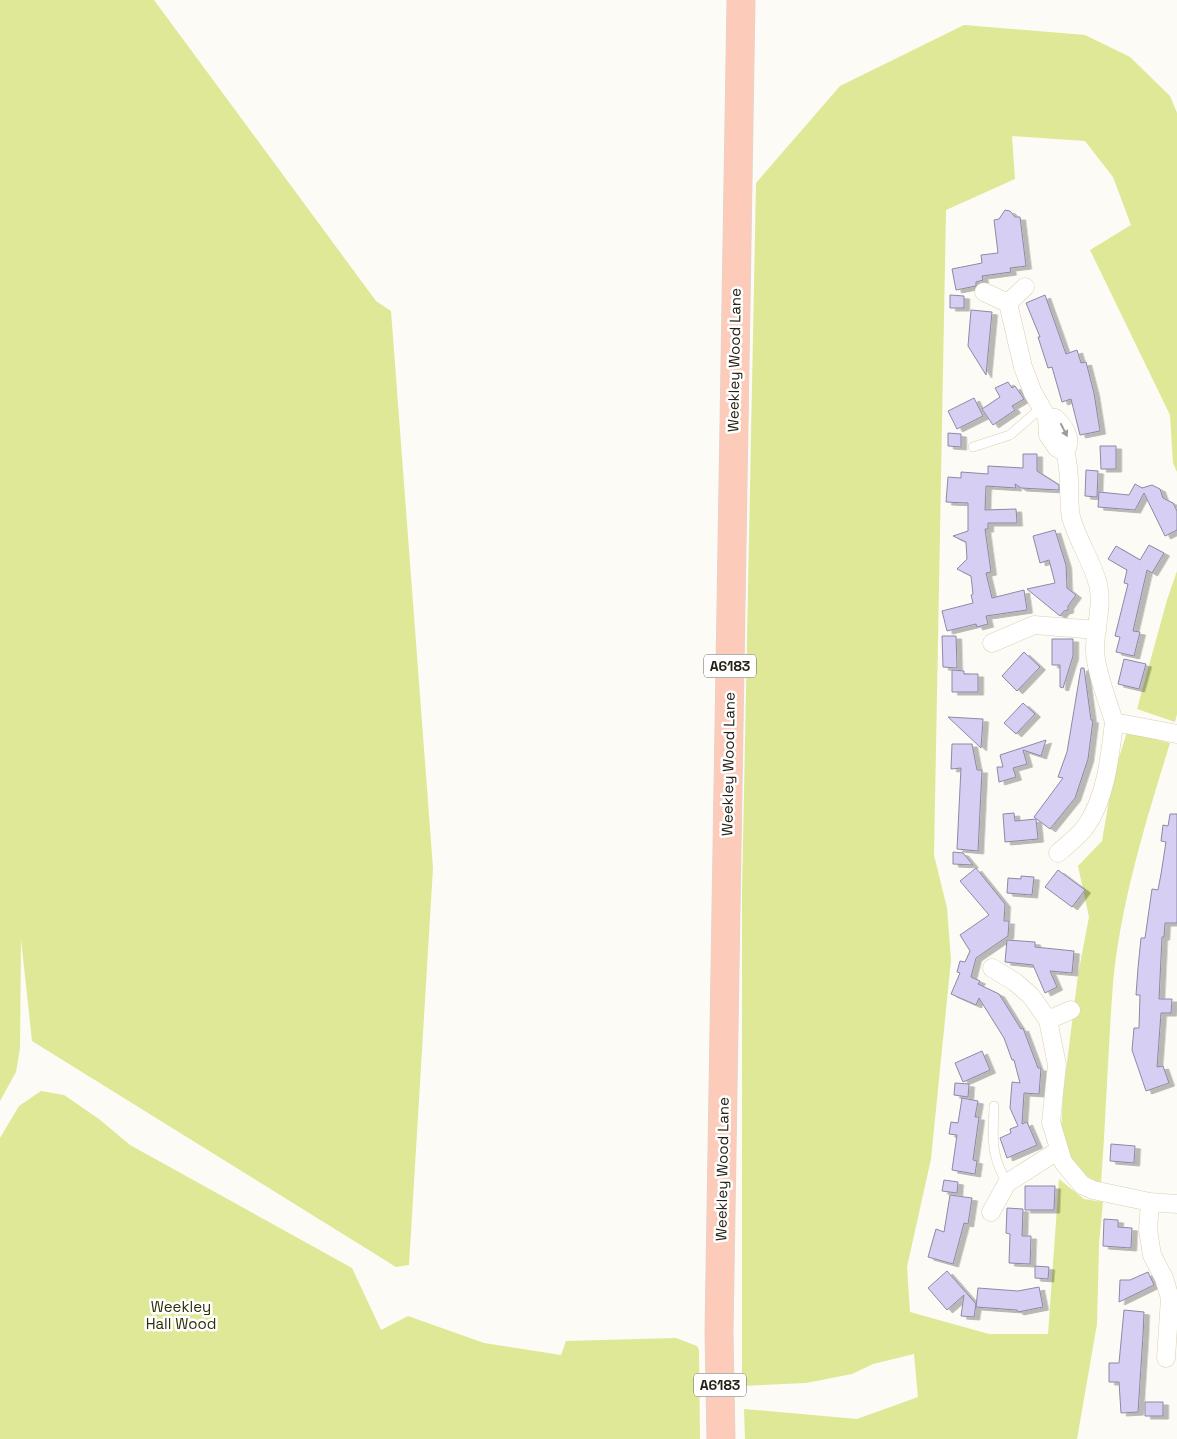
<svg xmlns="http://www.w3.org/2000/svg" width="1177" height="1439" viewBox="0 0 1177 1439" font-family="'Space Grotesk',sans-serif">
	<defs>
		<filter id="shadow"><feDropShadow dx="5.5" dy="3" stdDeviation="0" flood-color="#0004"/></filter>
	</defs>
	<rect width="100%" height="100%" fill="#fdfbf5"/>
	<!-- green -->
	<path fill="#dee896" d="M0,0h154l222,301 15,10 42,557 -24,397 -13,2 -364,-226 -11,-102 -1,109 -4,24 -16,29z
		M964,25l121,10 45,22 40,39 7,17v359l-4,-9 -3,-48 -80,-165 41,-25 -18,-48 -28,-36 -73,-5 3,43 -69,31 -12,645 13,53 4,52 -20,199 -24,108 3,45 79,22h59l11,-155 25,20 19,3 -4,43 -2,79 -20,115h-332l-1,-30 113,10 61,-22 -4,-43 -41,10 -21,10 -46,9 -64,3v-492l14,-711 84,-97z
		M1177,571v143l-2,8 -38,-13 30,-109z
		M1127,732l43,11c-24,78 -49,158 -57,240 -5,67 -7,134 -12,201l-15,-8 -18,-22 -7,-21 2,-39 15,-119 11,-58 -11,-51 24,-25 11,-64z
		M41,1091l23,4 35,24 31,26 222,123 29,62 27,-14 76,27 77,12 5,-14 110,-3 21,8 2,4 1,89h-700v-301l19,-32z"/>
	<!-- building -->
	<path fill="#d6cff3" stroke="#8e88a4" filter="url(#shadow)" d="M1005,210l5,1 5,6h5l6,49 -16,2 1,4 -29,4 1,4 -7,2v4l-20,4 -4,-21 30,-6 -1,-8 17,-2 -4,-33 5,-1z
		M950,295l14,1v12h-14z
		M1045,295l21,59 11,-4 4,13 5,-1 8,31 6,38 -20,4 -9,-36 -9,3 -10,-35 -4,1 -10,-31h2l-14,-34z
		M971,310l21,2 -6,63 -18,-29z
		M1008,382l4,6 3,-2 9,13 -12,7 3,4 -22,15 -11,-16 18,-12 -5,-9z
		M974,398l9,18 -26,13 -9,-18z
		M948,433l13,1v13l-13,-1z
		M1100,446h16v23h-15z
		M1023,454h14v17l22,14v5l-38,-2 -6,-4 1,4 -30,-2 -1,24 31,-1 1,14h-29v6h-3l6,43 -5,1 6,25 32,-8 3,20 -41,6 2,8 -11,3 -1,-3 -29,7 -5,-20 31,-8 -2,-8 2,-1 -2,-18 -14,-7 10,-10 -1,-17 -13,-6 15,-5v-28l-22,-1 2,-25 13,1v-6l27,2v-8l35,2z
		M1086,470l12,1 -1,26 -12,-1z
		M1135,484l7,4 10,-3 8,4 3,9 10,5 4,8v19l-12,6 -21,-43 -9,17 -37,-3 1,-15 30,3z
		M1055,530l11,35 1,23 9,7 -8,11v4l-4,1 -4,5 -33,-27 28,-6 -6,-23 -9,3 -7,-27z
		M1149,545l15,8 -12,20 -5,-3 -14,61 7,1 -6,24 -18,-4 4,-15 -5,-1 13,-52 -4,-1 3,-13 -19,-11 8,-13 24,14z
		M942,636h14l1,32 -14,-1z
		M1052,639h21v17l-10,32 -3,-1v-22h-8z
		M1024,652l16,15 -23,24 -15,-15z
		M1124,659l22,5 -7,25 -21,-5z
		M1081,668h3l7,52h2l-5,39 -13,39 -25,31 -16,-12 29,-39 -5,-1 9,-25z
		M952,670l12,1v3h14v18h-26z
		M1023,703l12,11 -19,20 -12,-11z
		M948,717l35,2 -2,29z
		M1046,740l-5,16 -18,-6 4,14 -14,4 3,9 -17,5 -2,-15h6l-3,-12z
		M952,744h20l5,26h5l-4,81 -21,-2 4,-81 -10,1z
		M1014,813l1,8 21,-2 2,20 -33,3 -2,-28z
		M1170,814h7v109h-12l-1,14h-2l-3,62h13l-1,14h-10l-4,54 6,-1 6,17 -23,8 -14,-41 2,-22h5l1,-33h-4l2,-27 3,-30h4l7,-49 6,1 3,-16 5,-32 -5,-1 2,-16 5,1z
		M953,852l10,1 10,12 -20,-1z
		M976,868l29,36 -1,17h5l-1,15 -32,22 -5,19 9,4 -2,3 21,10 22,35 2,-1 15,40h3l-2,26 -15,-1 -2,31 5,-2 10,23 -30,13 -7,-20 11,-5 -1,-4 8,-3 -8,-18 2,-26 8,1 -6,-23h-2l-8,-22 -25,-40 -3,7 -25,-11 9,-21 -3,-1 3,-11 5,1 5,-11 -10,-16 29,-20 -29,-34z
		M1058,870l27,20 -13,17 -27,-20z
		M1021,876l13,1 -2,18 -25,-2 1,-15 13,1z
		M1007,940l28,2v5l39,4 -2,22 -22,-2 7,16 -12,6 -12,-28 -28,-3z
		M982,1051l8,19 -27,12 -8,-19z
		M955,1083l14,1 -1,13 -14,-2z
		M962,1098l16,3 -3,16h4l-6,43 4,1 -2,13 -23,-4 5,-35 -8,-1 2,-12 7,1z
		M1111,1144l24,2 -1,17 -24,-2z
		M944,1180l14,2 -1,11 -15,-2z
		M1025,1186h30l-1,24h-29z
		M950,1195l22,3 -4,26 -4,-1 -11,41 -25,-7 8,-28 8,3z
		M1007,1208l16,1 -1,27h9l-1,28 -21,-1 1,-29 -4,-1z
		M1104,1219l14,1v7l14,1 -1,20 -28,-2z
		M1035,1266l14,1 -1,12 -13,-1z
		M947,1271l29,33 -2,13 -13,-1 3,-21 -17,15 -19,-22z
		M1148,1272l6,13 -35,17 1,-22h10z
		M1039,1287l4,20 -25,5 -1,-2 -41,-3 2,-19 40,3z
		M1124,1310l20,2 -1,23 -5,77 -17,1 -2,-31h-10v-19h10z
		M1145,1402h18v14h-18z"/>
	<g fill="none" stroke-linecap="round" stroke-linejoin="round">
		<defs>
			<path id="lane" d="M973,447l37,-12 32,-28
				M994,1106c-1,32 -4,48 13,77"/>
			<path id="street" d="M984,292l24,11 15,64 10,26 14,24 1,18 9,13 8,4c7,22 2,43 6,65 6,23 21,44 27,67 5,22 -3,44 -3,65 0,21 13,52 19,73l63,12
				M1008,303l17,-16
				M1047,417l8,1c10,9 18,21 10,34
				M992,643l42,-18 63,5
				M1058,853c10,-9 20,-16 28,-27 20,-28 24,-70 28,-104
				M992,968l23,14 16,14 17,24 9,45 -6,57 12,40 19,23 11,5 57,12 27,2
				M1048,1020l23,-10
				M1150,1202l-2,28 4,25 12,23 6,20 -4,60
				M991,1212l16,-29 52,-33"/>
			<path id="primary" d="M721,1439l-2,-107 22,-1332"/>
		</defs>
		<!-- lane casing -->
		<use href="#lane" stroke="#d9cfb0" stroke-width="10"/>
		<!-- street casing -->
		<use href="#street" stroke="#d9cfb0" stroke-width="19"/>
		<!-- primary casing -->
		<use href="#primary" stroke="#d8d7d5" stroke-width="29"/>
		<!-- lane -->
		<use href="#lane" stroke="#fff" stroke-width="9"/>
		<!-- street -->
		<use href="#street" stroke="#fff" stroke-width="18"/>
		<!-- primary -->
		<use href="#primary" stroke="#fdcbb9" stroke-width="28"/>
	</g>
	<!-- one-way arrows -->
	<defs><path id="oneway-solid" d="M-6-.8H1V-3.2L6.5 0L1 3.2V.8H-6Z" transform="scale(1.25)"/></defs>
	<use fill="#9d9c97" href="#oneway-solid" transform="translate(1064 430) rotate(63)"/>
	<g text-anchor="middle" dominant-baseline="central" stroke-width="5" stroke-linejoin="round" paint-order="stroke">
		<!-- shield labels -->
		<g fill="#fff" stroke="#67645d" stroke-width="1">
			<rect x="704" y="654.5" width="52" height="23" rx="4"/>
			<rect x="694" y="1373.5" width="52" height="23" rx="4"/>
		</g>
		<g font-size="14" font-weight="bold" fill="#262217">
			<text x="730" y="666">A6183</text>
			<text x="720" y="1385">A6183</text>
		</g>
		<!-- street labels -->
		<g font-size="15" fill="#262217" stroke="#fff">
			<text transform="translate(734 360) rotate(-89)">Weekley Wood Lane</text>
			<text transform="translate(728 764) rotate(-89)">Weekley Wood Lane</text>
			<text transform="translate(722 1169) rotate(-89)">Weekley Wood Lane</text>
		</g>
		<!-- park labels -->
		<g font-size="15" fill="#2d3005" stroke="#fff">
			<text x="181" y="1306">Weekley<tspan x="181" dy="17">Hall Wood</tspan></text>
		</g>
	</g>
</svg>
